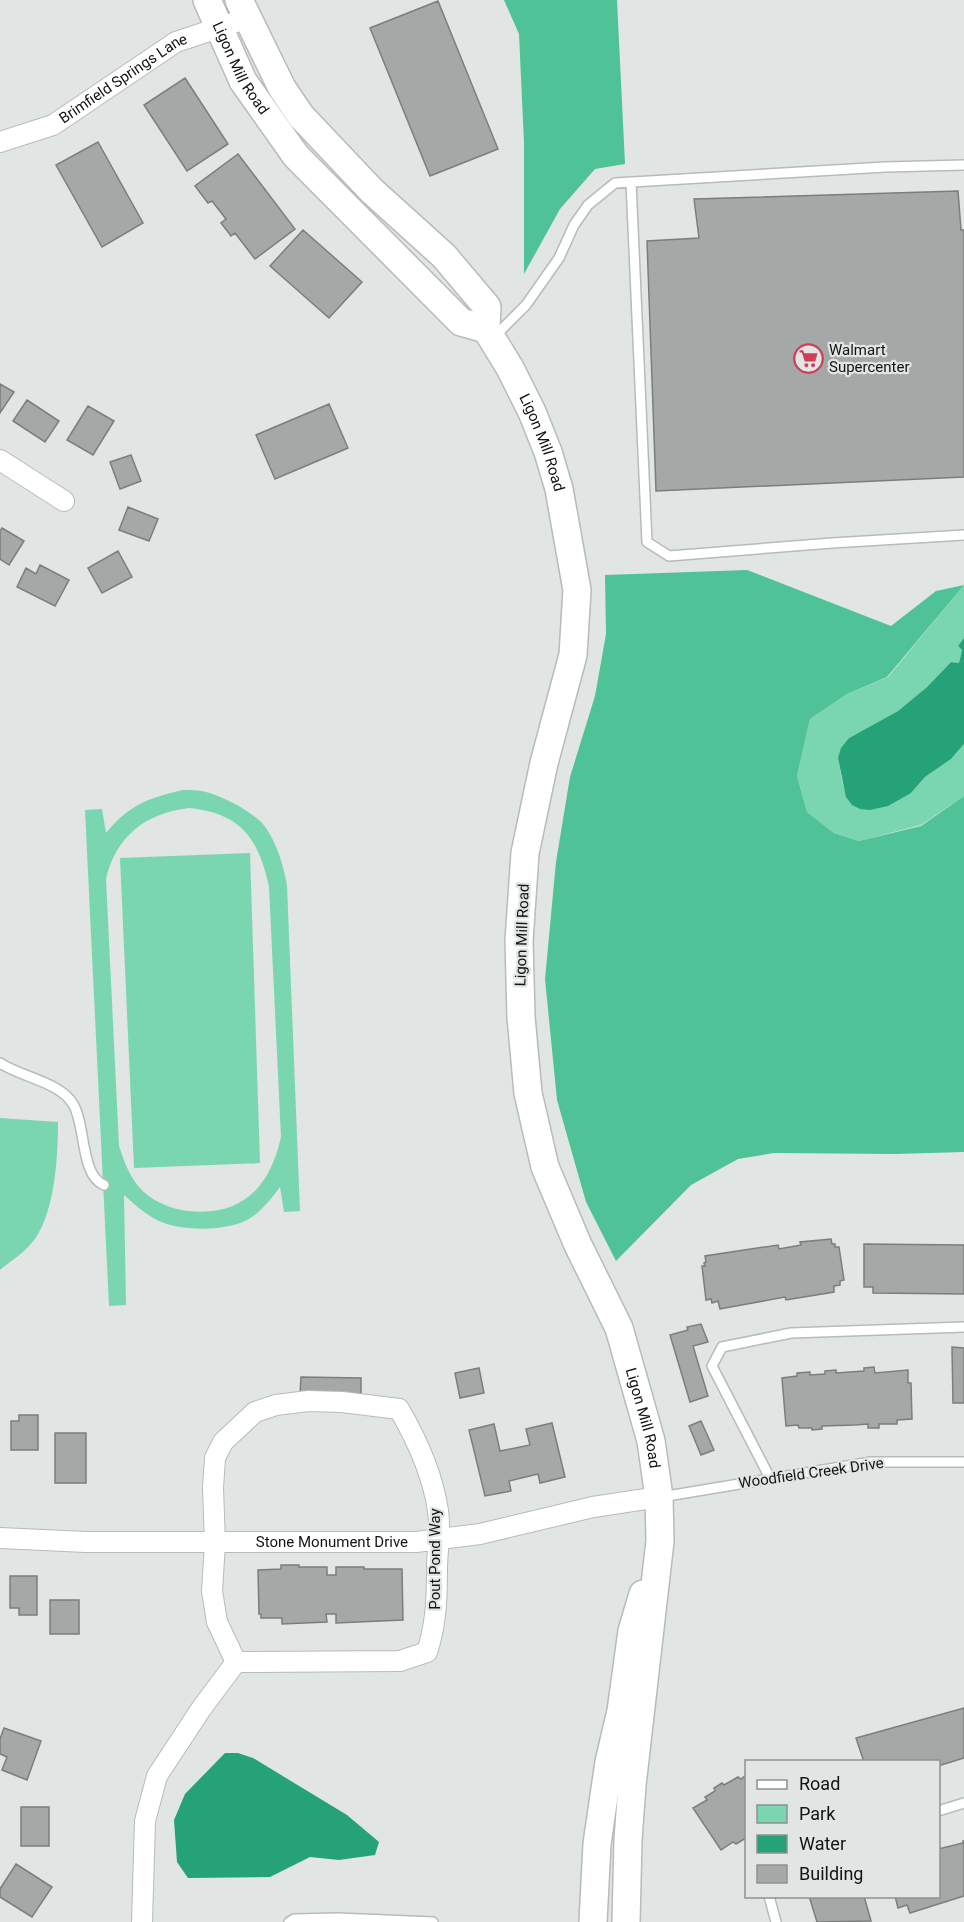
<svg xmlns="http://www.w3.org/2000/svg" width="964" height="1922" viewBox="0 0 964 1922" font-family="Roboto,sans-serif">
	<rect width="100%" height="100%" fill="#e1e5e3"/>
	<!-- green -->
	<path fill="#7ad6b0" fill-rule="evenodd" d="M964,585v53l-6,8 4,4 -3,13 -8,-1 -24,25 -29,24 -49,27 -11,20c4,18 4,41 22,51l51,-16 14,-16 26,-18 13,-15v52l-43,29 -62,16 -25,-8 -27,-21 -10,-36 13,-57 37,-25 41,-17z
		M183,790c7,0 16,0 23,2 17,4 51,22 60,36 12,18 17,37 21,57l13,326 -16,1 -4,-25c-8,11 -17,22 -28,30 -21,15 -72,15 -95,3 -12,-6 -23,-16 -33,-25l2,110 -17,1 -24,-496 17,-1 4,24c23,-28 42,-35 77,-43zM189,808c52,5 70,31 80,79l12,250c-11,50 -39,80 -93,74 -17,-2 -37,-10 -49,-24 -10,-12 -15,-26 -20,-41l-13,-267c10,-43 40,-66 83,-71z
		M250,853l10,310 -126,5 -14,-310z
		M0,1118l58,4c0,35 -3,98 -29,124 -8,9 -20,16 -29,24z"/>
	<!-- forest -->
	<path fill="#50c297" d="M504,0h113l8,164 -30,5 -35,40 -36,65v-131l-5,-109z
		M747,570l144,56 45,-35 28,-6 -77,92 -40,17 -37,25 -13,57 10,36 27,21 25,8 62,-15 43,-30v356l-69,2 -121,-1 -36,6 -47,26 -75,76 -30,-59 -29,-102 -12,-121 11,-117 14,-85 25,-81 11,-62 -1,-59z"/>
	<!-- water -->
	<path fill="#26a278" d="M964,638v106l-13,15 -26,18 -14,16 -23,13 -18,4 -10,-1 -8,-4 -6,-8 -8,-39 3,-10 8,-10 49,-27 29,-24 24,-25 8,1 3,-13 -4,-4z
		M225,1753h13l15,5 94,57 32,27 -4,13 -36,5 -29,-3 -40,20 -82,1 -11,-16 -3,-42 11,-26z"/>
	<!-- building -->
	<path fill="#a4a8a6" stroke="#7a7e7c" stroke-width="1.5" d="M438,1l60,148 -68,27 -60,-148z
		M185,78l43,66 -41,27 -43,-66z
		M98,142l45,81 -41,24 -46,-82z
		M238,154l57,75 -40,30 -20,-26 -4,3 -10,-13 5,-4 -14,-18 -4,2 -13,-17z
		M958,191l3,39h3v247l-308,14 -9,-250 52,-3 -5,-39z
		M303,230l59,52 -33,36 -59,-52z
		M0,384l14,8 -14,21z
		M27,400l32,21 -14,21 -32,-21z
		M329,404l19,44 -73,31 -19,-44z
		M88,406l26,15 -21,34 -26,-15z
		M131,455l10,26 -21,8 -10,-27z
		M128,507l30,12 -9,22 -30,-11z
		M2,528l22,13 -15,24 -9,-6v-28z
		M118,551l14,26 -30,16 -14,-25z
		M40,565l29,15 -14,26 -38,-19 9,-19 10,6z
		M831,1239l1,5h3v3h4l5,33 -4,1v4l-6,1v6l-48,8 -1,-3 -65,12 -2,-8 -6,2 -1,-4 -5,1 -4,-34h3l-1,-3 2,-1 -1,-6 73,-11 1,4 22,-4 -1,-3z
		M864,1244l100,1v49l-91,-1v-6h-9z
		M701,1324l7,18 -15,4 15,50 -18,6 -20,-67 18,-5 -1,-3z
		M952,1347l12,1v55h-11z
		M874,1367l1,6 33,-3v13h3l1,36 -15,1v4h-18v4h-11v-4l-13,1 -33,1v3l-10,1v-2h-13l-1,-3 -12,1 -4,-48 15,-2v-3l13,-1v3l15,-1v-3l11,-1v3l28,-2v-3z
		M479,1368l5,25 -24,5 -5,-25z
		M301,1377l60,1v16h-61z
		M19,1415h19v35h-27v-29h8z
		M701,1421l13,29 -13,5 -12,-29z
		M552,1423l13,54 -25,6 -2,-9 -29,7 2,10 -26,5 -16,-66 25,-6 6,27 30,-6 -4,-16z
		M55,1433h31v50h-31z
		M281,1565h18v2h28v8h9v-8h28v2h38l1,51 -67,3v-9h-10l1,8 -45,2v-6h-21v-4h-2l-1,-44 23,-1z
		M10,1576h27v39h-18v-7h-9z
		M50,1600h29v34h-29z
		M964,1708v50l-26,8v-4h-74l-8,-24z
		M4,1728l37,13 -14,39 -25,-10 5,-13 -7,-3v-15z
		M746,1775v63l-10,6 -3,-2 -12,8 -28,-42 14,-8 -2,-3 10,-6 -1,-3 8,-5 2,2 14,-8 3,2z
		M21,1807h28v39h-28z
		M963,1841h1v55l-54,17 -3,-8 -9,3 -3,-12h43v-47l25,-6z
		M16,1864l36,23 -20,30 -32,-20v-8z
		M809,1896h55l7,25 -54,1z"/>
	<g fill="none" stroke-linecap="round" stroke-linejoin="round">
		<defs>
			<path id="lane" d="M631,182l16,360 22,14 163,-13 132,-8
				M493,338l33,-33 33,-47 15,-33 14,-20 27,-22 270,-16 79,-2
				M0,1063c21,14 60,19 73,41 13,21 7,71 31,81
				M770,1478l-58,-112 10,-19 69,-14 173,-6
				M661,1497l210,-35h93
				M938,1811l26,-8
				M769,1896l7,26
				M289,1922l5,-3 44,-1 95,4"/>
			<g id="street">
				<path id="s1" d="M0,142l53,-17 123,-83 72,-24"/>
				<path d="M0,460l64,41"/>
				<path d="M308,1401l34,1 57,7c18,31 34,66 39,102 3,19 -1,40 -1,59 0,28 -1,55 -10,82l-27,9 -164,1 -19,-40 -5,-31 3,-48 -2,-55 2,-30 8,-16 32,-30 21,-7z"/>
				<path id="s2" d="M0,1538l86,4h330l64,-8 113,-27 66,-10"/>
				<path d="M142,1922l3,-101 12,-45 44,-67 35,-47"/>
			</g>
			<g id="secondary">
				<path id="s3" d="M207,0l36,81 53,75 165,166 25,7"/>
				<path id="s4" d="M239,0l43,88 19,28 71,75 72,65 43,51 -1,22 24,39 22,44 16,40 11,37 18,101 -4,65 -29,108 -19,90 -6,88 2,76 7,76 17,74 33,78 41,83 32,113 8,56 1,44 -28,244 -4,55 -2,82"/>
				<path d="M593,1922l4,-78 12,-82 12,-51 11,-80 11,-37"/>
			</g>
		</defs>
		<!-- lane casing -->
		<use href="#lane" stroke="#b7bbb9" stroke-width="12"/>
		<!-- street casing -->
		<use href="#street" stroke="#b7bbb9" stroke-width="22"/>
		<!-- secondary casing -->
		<use href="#secondary" stroke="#b7bbb9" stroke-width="30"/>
		<!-- lane -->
		<use href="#lane" stroke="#fff" stroke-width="9"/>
		<!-- street -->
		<use href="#street" stroke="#fff" stroke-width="20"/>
		<!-- secondary -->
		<use href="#secondary" stroke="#fff" stroke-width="27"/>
	</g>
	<!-- icons -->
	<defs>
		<symbol id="supermarket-ring" viewBox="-11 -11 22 22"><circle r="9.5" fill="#e1e5e3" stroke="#d03f57" stroke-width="1.5"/><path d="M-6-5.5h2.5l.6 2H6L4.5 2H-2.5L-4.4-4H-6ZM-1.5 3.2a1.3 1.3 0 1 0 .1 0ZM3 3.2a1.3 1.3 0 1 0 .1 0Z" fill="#d03f57"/></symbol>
	</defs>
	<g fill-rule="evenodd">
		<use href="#supermarket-ring" x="792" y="342" width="33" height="33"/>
	</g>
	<g text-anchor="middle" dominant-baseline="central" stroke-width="4.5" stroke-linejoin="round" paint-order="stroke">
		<!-- street labels -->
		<g font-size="15" fill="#121313" stroke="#e1e5e3">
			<text stroke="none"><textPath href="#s3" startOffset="76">Ligon Mill Road</textPath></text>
			<text stroke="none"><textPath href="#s1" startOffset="140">Brimfield Springs Lane</textPath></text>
			<text stroke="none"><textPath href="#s4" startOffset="548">Ligon Mill Road</textPath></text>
			<text transform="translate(522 935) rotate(-88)">Ligon Mill Road</text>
			<text stroke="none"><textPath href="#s4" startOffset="1556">Ligon Mill Road</textPath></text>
			<text transform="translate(811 1473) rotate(-8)">Woodfield Creek Drive</text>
			<text stroke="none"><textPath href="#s2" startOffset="332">Stone Monument Drive</textPath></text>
			<text transform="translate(435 1559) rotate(-90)">Pout Pond Way</text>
		</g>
		<!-- poi labels -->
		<g font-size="15" fill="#121313" stroke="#e1e5e3" text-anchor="start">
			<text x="829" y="350">Walmart<tspan x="829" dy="17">Supercenter</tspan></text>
		</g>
	</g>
	<!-- legend -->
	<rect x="745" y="1760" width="195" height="138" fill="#e1e5e3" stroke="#8e9190" stroke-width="1.5"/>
	<rect x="757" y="1780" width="30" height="9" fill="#ffffff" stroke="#8e9190" stroke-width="1.5"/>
	<text x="799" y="1790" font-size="18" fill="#121313">Road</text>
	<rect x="757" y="1805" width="30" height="18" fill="#7ad6b0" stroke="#8e9190" stroke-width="1.5"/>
	<text x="799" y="1820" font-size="18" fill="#121313">Park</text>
	<rect x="757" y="1835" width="30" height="18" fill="#26a278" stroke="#8e9190" stroke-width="1.5"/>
	<text x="799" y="1850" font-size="18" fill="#121313">Water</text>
	<rect x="757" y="1865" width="30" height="18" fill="#a4a8a6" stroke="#8e9190" stroke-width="1.5"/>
	<text x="799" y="1880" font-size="18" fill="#121313">Building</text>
</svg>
